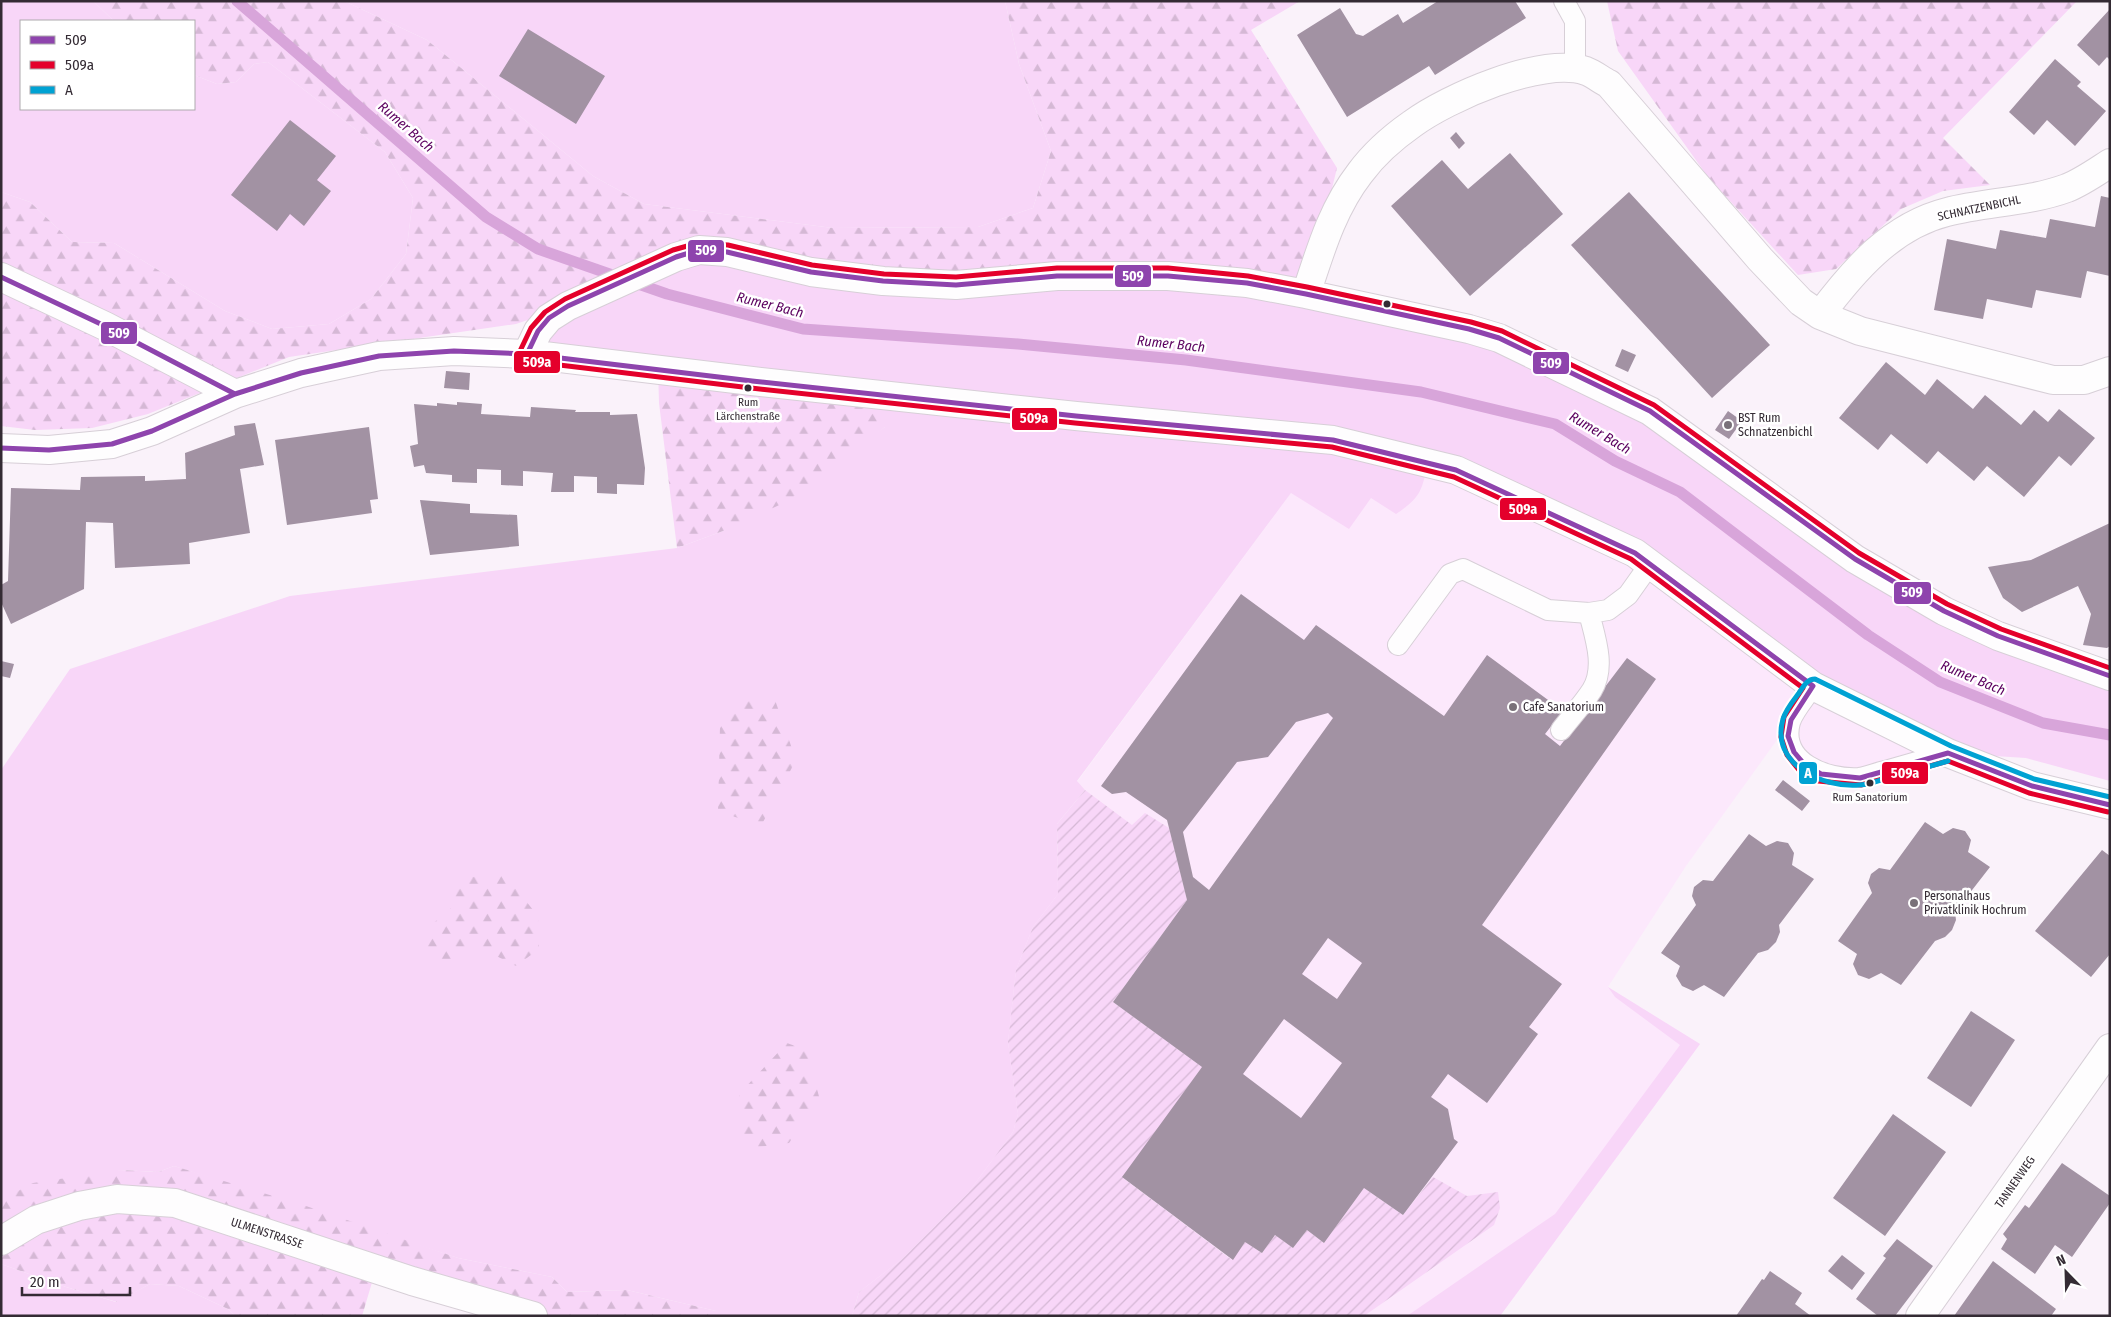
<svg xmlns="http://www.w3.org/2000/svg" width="2111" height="1317" viewBox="0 0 2111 1317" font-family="'Fira Sans Condensed',sans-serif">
	<defs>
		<pattern id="forest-firs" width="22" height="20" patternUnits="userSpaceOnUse" patternTransform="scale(1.25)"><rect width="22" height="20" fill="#f8d6f8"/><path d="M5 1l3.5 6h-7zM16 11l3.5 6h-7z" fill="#d5b8d5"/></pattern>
		<pattern id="garden-furrows" width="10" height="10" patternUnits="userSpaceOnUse" patternTransform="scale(1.25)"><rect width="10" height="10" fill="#f8d6f8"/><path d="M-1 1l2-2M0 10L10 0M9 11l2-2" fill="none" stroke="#d5b8d5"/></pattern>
	</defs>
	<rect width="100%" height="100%" fill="#faf2fa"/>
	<!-- built -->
	<path fill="#fce8fc" d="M1428,464l207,89 313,200 -88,25 -55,-13 -15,-43 -104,144 -78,121 92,57 -200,272h-648l233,-526 -8,-8 214,-289 80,5z"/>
	<!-- grass -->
	<path fill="#f8d6f8" d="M1,1h92l21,20h-93v88h173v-34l23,9 19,-2 18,-18 14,-2 117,90 28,46 -7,56 -35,45 -42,25 -57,5 -47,-18 -111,-68 -42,-1 -42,-40 -29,-10z
		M344,1h661l14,63 32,87 -18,57 -55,19 -145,1 -189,-24 -51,-28 -166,-136z
		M676,257l492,19 301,53 181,82 174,127 286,138v105l-84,-23 -78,-5 -135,-67 -178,-133 -207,-89c-7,28 -7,33 -32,50l-25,-16 -22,31 -58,-36 -214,288 8,9 -28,34 1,70 -25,33 -17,43 -8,72 10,72 -5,18 -45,61 -67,67 -42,32 -7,24h-136v-5l-89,-21 -60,2 -15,-15 -94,-19 -284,-92 -16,6 -38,-2 -119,48v-448l69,-101 220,-73 387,-48 46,-17 162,-104 -358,-73 11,-23z
		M1608,987l92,57 -200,272h-93l148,-102 125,-169 -65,-48z
		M1,1264l65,23 50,15 34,-18 29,2 49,23 7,7h-234z"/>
	<!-- forest -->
	<path fill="url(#forest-firs)" d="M93,1h251l83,39 166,136 51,28 189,24 145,-1 55,-19 18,-57 -32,-87 -14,-63h295l-49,29 86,138 -31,126 -59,-11 -291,2 -229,-33 -211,72 -227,33 -141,57 -56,14 -57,2 -34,-4v-234l29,10 42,40 42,1 111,68 47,18 57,-5 42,-25 35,-45 7,-56 -28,-46 -117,-90 -14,2 -18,18 -19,2 -23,-9v-54h-80z
		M1607,1h470l-134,137 47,47 -47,6 -42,18 -65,60 -38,6 -90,-98 -90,-126z
		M658,368l229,26 -2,33 -97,74 -65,30 -46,17 -18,-145z
		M775,700l21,60 -35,66 -43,-15 2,-85 24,-25z
		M504,874l34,42 1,33 -23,17 -39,-20 -25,23 -24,-8 -4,-31 26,-20 12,-32z
		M787,1043l19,7 14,50 -31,43 -31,4 -16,-13 -3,-40z
		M174,1166l132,40 152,52 94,19 15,15 60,-2 89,21v5h-183l-157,-47 -14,47h-127l-7,-7 -49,-23 -29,-2 -33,18 -51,-15 -65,-23v-64l32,-17 87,-13 38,2z"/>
	<!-- garden -->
	<path fill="url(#garden-furrows)" d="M1085,790l47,35 13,-12 24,15 18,72 -74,102 89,65 -79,111 109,82 13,-18 17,11 13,-18 18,13 14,-18 17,13 40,-55 39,27 30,-38 34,19 31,-4 2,16 -6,17 -130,91h-512l7,-24 42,-32 67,-67 45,-61 5,-18 -10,-72 8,-72 17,-43 25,-33 -1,-70z"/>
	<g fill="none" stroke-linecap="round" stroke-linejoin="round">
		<!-- stream -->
		<path stroke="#d8a5da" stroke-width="11" d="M237,1l249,216 52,32 129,45 136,35 215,15 168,16 235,32 134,32 60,37 65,31 188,143 72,47 103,41 67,12"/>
	</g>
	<!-- building -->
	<path fill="#a292a3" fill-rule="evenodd" d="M1438,1h77l11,17 -91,57 -6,-9 -82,51 -50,-82 43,-27 16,26 7,2 35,-22 5,9z
		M2110,9v51l-3,-3 -8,9 -22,-21z
		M528,29l77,47 -29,48 -77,-48z
		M2055,59l26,23 -4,4 29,25 -31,35 -28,-26 -13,15 -25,-23z
		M290,120l46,36 -19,24 14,11 -27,35 -14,-12 -13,17 -46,-36z
		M1456,132l9,11 -6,6 -9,-11z
		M1510,153l53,61 -93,82 -79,-90 51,-46 26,29z
		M1629,192l141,153 -58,53 -141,-153z
		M2101,196l9,2v78l-23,-5 -6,27 -45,-8 -4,18 -45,-9 -4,20 -49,-9 13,-71 49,10 4,-19 46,8 4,-19 45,8z
		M1622,349l14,6 -8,17 -13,-6z
		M1886,362l39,33 12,-16 36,30 12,-14 36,30 13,-15 14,12 11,-13 36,29 -24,28 -12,-10 -35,41 -37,-31 -13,15 -36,-30 -11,13 -36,-30 -13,16 -39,-32z
		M446,371l24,2 -1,17 -25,-2z
		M457,402l25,2 -1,10 49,3 1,-10 45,3 -1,2h35v3l27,-1 8,54 -1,17 -27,-1v10l-20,-1v-16l-23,-1v16h-23l2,-19 -30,-2v15l-22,-1v-15l-24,-1v14l-25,-1v-7l-26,-2 -2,-8 -10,2 -4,-21 8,-2 -4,-40 23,2v-3l20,2z
		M1728,411l14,10 -13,18 -14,-9z
		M255,423l9,42 -24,4 10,64 -61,10 1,21 -75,4 -2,-45 -27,-1 -2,67 -73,35 -10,-22v-17l7,-4 3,-93 69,2 1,-13 64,-1v5l41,-2 -1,-26 50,-18 -1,-9z
		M369,427l9,72 -8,1 2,13 -85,12 -12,-85z
		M420,500l50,4v9l47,2 2,31 -89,9z
		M2110,523v123l-3,2 -24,-3 8,-31 -13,-28 -56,26 -19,-14 -15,-31 43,-7z
		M1241,594l63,46 12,-15 128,91 43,-61 76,56 -18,23 15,12 67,-88 29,21 -174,246 80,59 -33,43 9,7 -51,69 -39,-29 -17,23 17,12 6,30 4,3 -55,73 -39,-27 -40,55 -17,-13 -14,18 -18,-13 -13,18 -17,-11 -12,18 -111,-83 80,-110 -89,-65 74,-102 -20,-80 -41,-28 -14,2 -11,-8zM1328,713l5,5 -124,172 -16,-13 -10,-45 54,-70 31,-5 28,-35zM1328,938l34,25 -25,36 -35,-25zM1284,1019l58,44 -41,55 -58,-44z
		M1,661l13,3 -4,14 -9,-2z
		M1783,780l27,21 -8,10 -27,-21z
		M1925,822l18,12 10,-6 12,3 6,9 -3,12 22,15 -35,45 1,8 -4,10 -7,7 -10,4 -34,44 -20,-12 -12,6 -11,-4 -5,-11 4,-10 -19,-13 34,-48 -4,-10 3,-9 8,-6 11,2z
		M1749,834l17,12 11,-5 11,2 6,10 -2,12 22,14 -35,46 1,7 -4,10 -8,8 -10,3 -34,44 -20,-12 -11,6 -11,-5 -6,-10 4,-10 -19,-13 35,-48 -4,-9 2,-9 9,-7 10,1z
		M2102,850l8,6v98l-19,23 -56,-46z
		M1971,1011l44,29 -44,67 -44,-29z
		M1893,1114l53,38 -61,84 -52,-38z
		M2062,1163l48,33v7l-38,54 -17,-12 -20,29 -34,-25 6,-10 -4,-5 22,-29 4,3z
		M1897,1239l36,27 -38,50h-17l-22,-17 30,-41 -3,-2z
		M1842,1255l23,18 -13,17 -24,-19z
		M1993,1261l63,48 -5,7h-97z
		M1770,1271l32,22 -7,11 16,12h-75l26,-37 2,1z"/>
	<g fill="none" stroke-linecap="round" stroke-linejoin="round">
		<defs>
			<path id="service" d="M1564,1l11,20v49
				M1398,645l52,-71 13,-5 85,41 41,3 19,-3 20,-15 22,-31
				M1813,686c-7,11 -19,24 -23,36 -11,40 36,58 69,56 8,-1 17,-5 26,-7 21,-6 42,-12 63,-18
				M1561,730c10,-13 22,-26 31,-40 14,-23 3,-53 -3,-77"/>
			<path id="minor" d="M1,277l104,49 130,68
				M1306,294c14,-42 26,-85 54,-121 14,-19 32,-35 52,-49 35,-26 130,-68 174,-53 8,3 15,9 23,13l151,175 41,43 19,13 40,16 193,49h31l26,-9
				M1820,315c33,-44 71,-89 127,-103 39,-10 82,-10 120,-24 15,-6 29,-16 43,-25
				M527,354l11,-23 11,-13 19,-12 108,-49 23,-7 28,2 84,20 72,9 73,4 101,-9h111l79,7 59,11 163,35 30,9 151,73 205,148 89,52 54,25 112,40
				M1,448l48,2 63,-6 40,-13 83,-37 66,-21 78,-17 75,-5 73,3 225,27 324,35 257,24 123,30 179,83 178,133 135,67 84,33 78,19
				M1,1241l35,-21 43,-14 38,-7 58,4 237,78 121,35
				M1920,1316l190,-268"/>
		</defs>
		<!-- service casing -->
		<use href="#service" stroke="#d7cfd7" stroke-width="22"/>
		<!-- minor casing -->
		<use href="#minor" stroke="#d7cfd7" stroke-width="30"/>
		<!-- service -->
		<use href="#service" stroke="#fefdfe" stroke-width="20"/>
		<!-- minor -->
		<use href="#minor" stroke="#fefdfe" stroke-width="28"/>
		<defs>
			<path id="bus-1" d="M1,277l104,49 130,68
				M527,354l11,-23 11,-13 19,-12 108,-49 23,-7 28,2 84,20 72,9 73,4 101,-9h111l79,7 59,11 163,35 30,9 151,73 205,148 89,52 54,25 112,40
				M1,448l48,2 63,-6 40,-13 83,-37 66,-21 78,-17 75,-5 73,3 225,27 324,35 257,24 123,30 179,83 178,133 -22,34 -3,16 6,16 11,13 16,9 39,4 88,-25 84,33 78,19"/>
			<path id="bus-2" d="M2108,812l-79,-19 -81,-32 -87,24 -43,-4 -19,-11 -12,-15 -6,-18 3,-20 19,-29 -172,-129 -177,-82 -122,-30 -257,-24 -324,-35 -225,-27 -5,-2 -1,-8 11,-23 14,-16 20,-13 108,-49 25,-7 30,2 84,20 72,9 72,3 101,-9h111l80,8 59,11 164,35 31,9 152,74 205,148 88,51 54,25 109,39"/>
			<path id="bus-3" d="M1948,761c-21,6 -42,12 -63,18 -9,2 -17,6 -26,6 -37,3 -89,-21 -76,-66 3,-10 10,-18 16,-26 4,-6 8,-14 16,-14l136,67 83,33 76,18"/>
		</defs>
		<!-- bus-1 casing -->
		<use href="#bus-1" stroke="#fff" stroke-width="9"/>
		<!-- bus-2 casing -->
		<use href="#bus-2" stroke="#fff" stroke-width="9"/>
		<!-- bus-3 casing -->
		<use href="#bus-3" stroke="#fff" stroke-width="9"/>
		<!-- bus-1 -->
		<use href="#bus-1" stroke="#8e44ad" stroke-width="5"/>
		<!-- bus-2 -->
		<use href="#bus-2" stroke="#e4002b" stroke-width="5"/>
		<!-- bus-3 -->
		<use href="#bus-3" stroke="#00a2d3" stroke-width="5"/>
	</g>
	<!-- markers -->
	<g fill="#342b34" stroke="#fff" stroke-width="2">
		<circle cx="1387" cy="304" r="4.5"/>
		<circle cx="748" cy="388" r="4.5"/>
		<circle cx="1870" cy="783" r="4.5"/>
	</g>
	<g fill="#797179" stroke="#fff" stroke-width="2">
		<circle cx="1728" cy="425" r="5"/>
		<circle cx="1513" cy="707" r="5"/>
		<circle cx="1914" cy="903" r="5"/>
	</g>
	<g text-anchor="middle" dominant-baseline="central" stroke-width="5" stroke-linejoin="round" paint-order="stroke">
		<!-- bus labels -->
		<g font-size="11" fill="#342b34" stroke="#fff">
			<text x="748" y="402">Rum<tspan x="748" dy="14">Lärchenstraße</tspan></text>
			<text x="1870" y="797">Rum Sanatorium</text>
		</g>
		<!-- street labels -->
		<g font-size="12" fill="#342b34" stroke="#fff">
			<text transform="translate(1979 208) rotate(-12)">SCHNATZENBICHL</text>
			<text transform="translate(2015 1182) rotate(-55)">TANNENWEG</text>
			<text transform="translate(267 1233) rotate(18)">ULMENSTRASSE</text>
		</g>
		<!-- poi labels -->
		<g font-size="12" fill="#342b34" stroke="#fff" text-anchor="start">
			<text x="1738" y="418">BST Rum<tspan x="1738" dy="14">Schnatzenbichl</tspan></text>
			<text x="1523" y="707">Cafe Sanatorium</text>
			<text x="1924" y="896">Personalhaus<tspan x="1924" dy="14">Privatklinik Hochrum</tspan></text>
		</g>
		<!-- water labels -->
		<g font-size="14" font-style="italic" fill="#5b005f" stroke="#fff">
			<text transform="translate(406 127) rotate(41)">Rumer Bach</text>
			<text transform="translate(770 305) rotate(14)">Rumer Bach</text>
			<text transform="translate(1171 344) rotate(6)">Rumer Bach</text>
			<text transform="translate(1600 433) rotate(31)">Rumer Bach</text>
			<text transform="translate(1973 678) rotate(23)">Rumer Bach</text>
		</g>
	</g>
	<g stroke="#fff" stroke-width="2">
		<rect x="687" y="239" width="38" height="24" rx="5" fill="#8e44ad"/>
		<rect x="1114" y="264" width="38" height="24" rx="5" fill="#8e44ad"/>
		<rect x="100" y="321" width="38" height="24" rx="5" fill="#8e44ad"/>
		<rect x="513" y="350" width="48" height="24" rx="5" fill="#e4002b"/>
		<rect x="1532" y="351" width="38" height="24" rx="5" fill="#8e44ad"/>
		<rect x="1011" y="407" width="47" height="24" rx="5" fill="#e4002b"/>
		<rect x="1499" y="497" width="48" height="24" rx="5" fill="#e4002b"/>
		<rect x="1893" y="581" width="39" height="24" rx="5" fill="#8e44ad"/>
		<rect x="1881" y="761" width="48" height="24" rx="5" fill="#e4002b"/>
		<rect x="1798" y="761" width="20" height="24" rx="5" fill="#00a2d3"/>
	</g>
	<g font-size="14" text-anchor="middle" font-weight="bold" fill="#fff">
		<text x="706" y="255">509</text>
		<text x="1133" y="281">509</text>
		<text x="119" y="338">509</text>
		<text x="537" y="367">509a</text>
		<text x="1551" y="368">509</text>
		<text x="1034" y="423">509a</text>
		<text x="1523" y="514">509a</text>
		<text x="1912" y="597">509</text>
		<text x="1905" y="778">509a</text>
		<text x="1808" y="778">A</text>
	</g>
	<!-- border -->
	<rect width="2111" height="1317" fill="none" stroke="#342b34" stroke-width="5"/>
	<!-- legend -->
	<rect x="20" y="20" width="175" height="90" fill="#ffffff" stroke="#aeaaae"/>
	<rect x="30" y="36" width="25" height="8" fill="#8e44ad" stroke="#aeaaae"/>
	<text x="65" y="45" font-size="15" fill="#342b34">509</text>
	<rect x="30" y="61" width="25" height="8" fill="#e4002b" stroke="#aeaaae"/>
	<text x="65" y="70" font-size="15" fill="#342b34">509a</text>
	<rect x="30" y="86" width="25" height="8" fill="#00a2d3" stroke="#aeaaae"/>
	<text x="65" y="95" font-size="15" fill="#342b34">A</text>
	<!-- north arrow -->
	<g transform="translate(2066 1272) rotate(337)" stroke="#ffffff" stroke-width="4" paint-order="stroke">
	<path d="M0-4L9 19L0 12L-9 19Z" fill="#342b34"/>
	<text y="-8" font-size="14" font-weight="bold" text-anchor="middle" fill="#342b34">N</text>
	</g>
	<!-- scale -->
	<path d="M22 1287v8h108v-8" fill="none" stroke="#342b34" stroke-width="2.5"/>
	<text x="30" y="1287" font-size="15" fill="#342b34" stroke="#ffffff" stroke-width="4" paint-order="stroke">20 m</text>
</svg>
